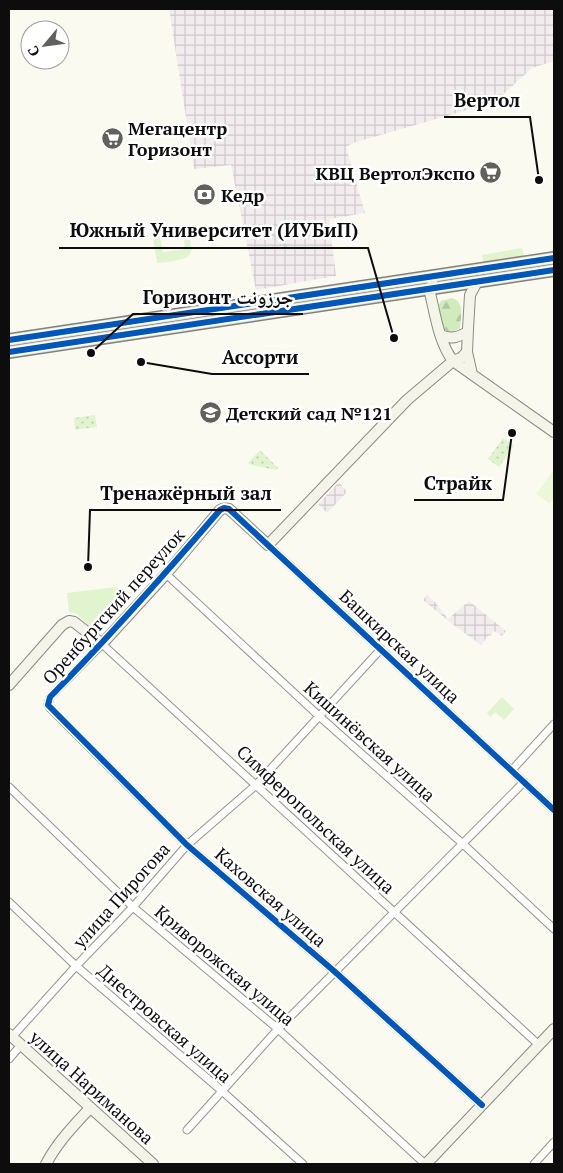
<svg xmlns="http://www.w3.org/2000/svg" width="563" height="1173" viewBox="0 0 563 1173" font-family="'PT Serif','Noto Naskh Arabic',serif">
	<defs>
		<pattern id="industrial-grid" width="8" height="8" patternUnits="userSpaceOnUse" patternTransform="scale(1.25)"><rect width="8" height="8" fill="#f3ecef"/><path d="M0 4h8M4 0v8" fill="none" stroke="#cfc9cc"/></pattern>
		<pattern id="forest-firs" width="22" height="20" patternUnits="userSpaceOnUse" patternTransform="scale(1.25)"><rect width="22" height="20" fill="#d1ebbd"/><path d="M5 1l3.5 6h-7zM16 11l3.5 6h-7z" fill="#b2c8a1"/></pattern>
		<pattern id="park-dots" width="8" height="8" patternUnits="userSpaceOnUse" patternTransform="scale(1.25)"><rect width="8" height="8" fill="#e2f3cf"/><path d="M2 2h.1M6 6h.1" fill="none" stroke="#c1cfb1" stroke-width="1.8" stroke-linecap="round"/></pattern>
	</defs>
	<rect width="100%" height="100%" fill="#fbfaf1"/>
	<!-- industrial -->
	<path fill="url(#industrial-grid)" d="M169,9h385v52l-22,7 -37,34 -142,41 -7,4 19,66 -36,6 7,57 -80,14 -25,-125 -37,4z
		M339,482l8,10 -20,21 -9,-9z
		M427,595l8,7 13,17 21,-18 37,30 -4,5 -8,-5 -4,5 -1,-1 -8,10 -30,-22 -28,-23z"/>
	<!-- grass -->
	<path fill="#e2f3cf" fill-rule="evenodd" d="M180,228c7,2 9,5 10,11 0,4 2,9 1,13 -2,9 -26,10 -34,11l-5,-31zM183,233l2,16 -22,3 -3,-15z
		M522,248l2,8 -40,8 -2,-9z
		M115,587l20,7 -37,41 -21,-21 -8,-2 -2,-19z
		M502,697l12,12 -10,11 -9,-8 -5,5 -3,-4z"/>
	<!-- forest -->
	<path fill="url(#forest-firs)" d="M452,298c13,4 9,19 8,30l-9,5 -8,-4 -5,-23 3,-5z"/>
	<!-- park -->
	<path fill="url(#park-dots)" d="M95,415l2,12 -22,3 -1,-12z
		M503,438l11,8 -15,21 -11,-8z
		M260,450l18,18 -2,2 -25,-5 -3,-2z"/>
	<!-- pitch -->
	<path fill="#ecf6d9" d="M552,472l2,2v23l-4,7 -14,-10z"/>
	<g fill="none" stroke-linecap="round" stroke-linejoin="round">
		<defs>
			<path id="street" d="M268,545l286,265
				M166,574l153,142 144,128 91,85
				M512,770l42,-46
				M9,787l124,120 145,122 147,135
				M9,902l67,64 146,125 81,73
				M12,1037l64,-71 57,-59 54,-62 68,-59 126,-137
				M9,1059l12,-14
				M482,1105l-148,-134 -147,-126 -137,-137 -2,-3 2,-8 52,-53 437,401
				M187,1130l91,-101 246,-247
				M534,1164l20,-22"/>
			<path id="secondary" d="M433,284l-4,5c6,23 9,52 24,72l101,71
				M441,335c10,5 17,2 27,-3
				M472,374l-5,-22 1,-23 2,-34 7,-13
				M9,685l53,-60 7,-4 5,1 28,22 64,-70 54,-64 4,-2 5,1 39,36 139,-145 46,-39 8,-3 6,-6
				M9,1034l144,130
				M46,1164c11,-21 28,-39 44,-56
				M426,1164l128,-135"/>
			<path id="primary" d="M9,340l545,-82
				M9,352l545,-82"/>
		</defs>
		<!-- street casing -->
		<use href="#street" stroke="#949490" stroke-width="9"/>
		<!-- secondary casing -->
		<use href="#secondary" stroke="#8b8a86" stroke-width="12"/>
		<!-- primary casing -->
		<use href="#primary" stroke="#81817d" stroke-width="14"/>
		<!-- street -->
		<use href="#street" stroke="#fefefd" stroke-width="7"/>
		<!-- secondary -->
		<use href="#secondary" stroke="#f5f4e8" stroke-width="10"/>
		<!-- primary -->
		<use href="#primary" stroke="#ede9d8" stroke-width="11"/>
		<defs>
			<path id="cycleway" d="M9,340l545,-82
				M9,352l545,-82
				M482,1105l-148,-134 -147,-126 -139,-140 2,-8c59,-60 115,-123 170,-187l4,-2 5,1 325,301"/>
		</defs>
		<!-- cycleway casing -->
		<use href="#cycleway" stroke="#fff" stroke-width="9"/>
		<!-- cycleway -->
		<use href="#cycleway" stroke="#0057b8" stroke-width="6"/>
	</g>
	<!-- icons -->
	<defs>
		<symbol id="supermarket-disc" viewBox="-11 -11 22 22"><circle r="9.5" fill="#60605d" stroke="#fff"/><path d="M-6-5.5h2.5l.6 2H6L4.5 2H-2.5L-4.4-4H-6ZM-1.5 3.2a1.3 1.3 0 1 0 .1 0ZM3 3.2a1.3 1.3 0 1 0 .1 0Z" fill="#fff"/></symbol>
		<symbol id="bank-disc" viewBox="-11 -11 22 22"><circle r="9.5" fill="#60605d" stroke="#fff"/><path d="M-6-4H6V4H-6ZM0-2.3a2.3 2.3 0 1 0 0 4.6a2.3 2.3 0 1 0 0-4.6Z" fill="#fff"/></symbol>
		<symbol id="school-disc" viewBox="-11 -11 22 22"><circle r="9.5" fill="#60605d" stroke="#fff"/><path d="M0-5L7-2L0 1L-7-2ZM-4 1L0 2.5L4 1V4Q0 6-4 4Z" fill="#fff"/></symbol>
	</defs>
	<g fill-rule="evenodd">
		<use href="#supermarket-disc" x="100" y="126" width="25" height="25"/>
		<use href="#supermarket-disc" x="478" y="160" width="25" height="25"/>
		<use href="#bank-disc" x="192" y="182" width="25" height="25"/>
		<use href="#school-disc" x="198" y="400" width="25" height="25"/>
	</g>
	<g text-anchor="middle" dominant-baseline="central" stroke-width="5" stroke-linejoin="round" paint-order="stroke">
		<!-- poi labels -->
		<g font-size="18" font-weight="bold" fill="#0d0d0d" stroke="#fff" text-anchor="start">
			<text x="128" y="128">Мегацентр<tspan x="128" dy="21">Горизонт</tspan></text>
			<text x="475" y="173" text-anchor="end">КВЦ ВертолЭкспо</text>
			<text x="221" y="195">Кедр</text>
			<text x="226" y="413">Детский сад №121</text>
		</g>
		<!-- street labels -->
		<g font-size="18" fill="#0d0d0d" stroke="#fff">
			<text transform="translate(113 606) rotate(-48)">Оренбургский переулок</text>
			<text transform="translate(400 646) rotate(43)">Башкирская улица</text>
			<text transform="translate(370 741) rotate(42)">Кишинёвская улица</text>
			<text transform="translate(316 819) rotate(43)">Симферопольская улица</text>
			<text transform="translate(121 895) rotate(-48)">улица Пирогова</text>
			<text transform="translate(271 897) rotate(41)">Каховская улица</text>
			<text transform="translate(225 965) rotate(40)">Криворожская улица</text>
			<text transform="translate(165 1023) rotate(41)">Днестровская улица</text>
			<text transform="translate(92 1087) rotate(42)">улица Нариманова</text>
		</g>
	</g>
	<!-- callouts -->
	<path fill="none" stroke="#0d0d0d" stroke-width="2" d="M539 180L530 117H444M394 338L368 248H59M91 353L133 314H303M141 362L212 374H309M512 433L503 500H414M88 567L90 510H281"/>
	<g fill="#0d0d0d" stroke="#fff" stroke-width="2">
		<circle cx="539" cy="180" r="5"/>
		<circle cx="394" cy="338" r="5"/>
		<circle cx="91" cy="353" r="5"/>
		<circle cx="141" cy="362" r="5"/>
		<circle cx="512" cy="433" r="5"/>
		<circle cx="88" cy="567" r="5"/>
	</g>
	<g font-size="19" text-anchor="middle" font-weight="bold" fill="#0d0d0d" stroke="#fff" stroke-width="5" stroke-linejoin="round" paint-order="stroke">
		<text x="487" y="107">Вертол</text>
		<text x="214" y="237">Южный Университет (ИУБиП)</text>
		<text x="218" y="304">Горизонт جرزونت</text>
		<text x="260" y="364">Ассорти</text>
		<text x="458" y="490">Страйк</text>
		<text x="186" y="500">Тренажёрный зал</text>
	</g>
	<!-- border -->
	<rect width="563" height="1173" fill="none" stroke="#0d0d0d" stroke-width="20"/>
	<!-- north arrow -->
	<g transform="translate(45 45) rotate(241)"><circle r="24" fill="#ffffff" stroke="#9e9e9e"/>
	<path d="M0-4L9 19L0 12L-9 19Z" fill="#60605d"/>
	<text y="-8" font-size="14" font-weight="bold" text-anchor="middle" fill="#0d0d0d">С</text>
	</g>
</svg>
